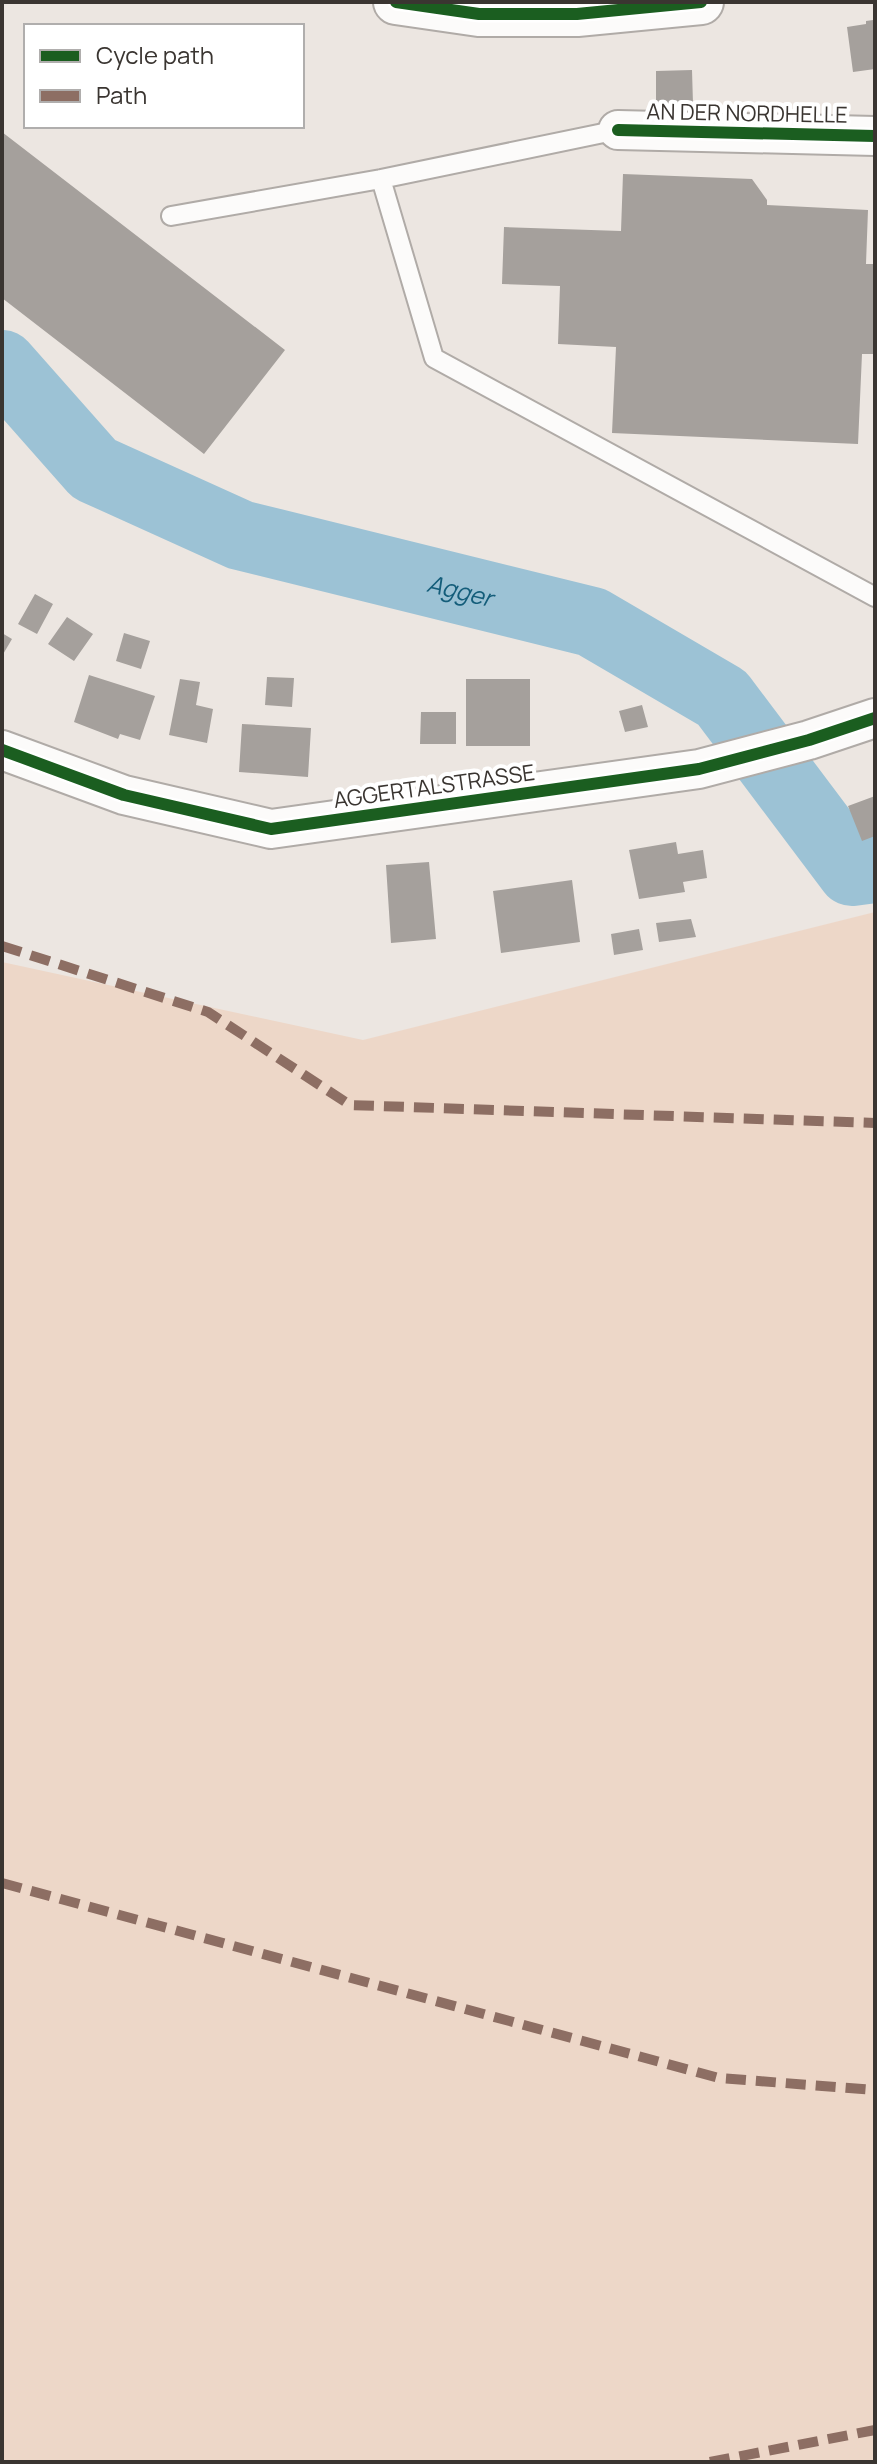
<svg xmlns="http://www.w3.org/2000/svg" width="877" height="2464" viewBox="0 0 877 2464" font-family="Manrope,sans-serif">
	<rect width="100%" height="100%" fill="#ece6e1"/>
	<!-- green -->
	<path fill="#edd7c8" d="M875,912v1550h-873v-1500l361,78z"/>
	<g fill="none" stroke-linecap="round" stroke-linejoin="round">
		<!-- river -->
		<path stroke="#9cc2d5" stroke-width="70" id="s1" d="M2,365l92,104 146,66 352,87 130,76 130,173 23,-3"/>
	</g>
	<!-- building -->
	<path fill="#a5a09c" d="M873,20l2,49 -22,3 -6,-45 19,-3v-3z
		M692,70l1,34 -37,2v-35z
		M2,132l283,218 -81,104 -202,-156z
		M623,174l129,5 15,21v5l101,5 -2,54h9v90h-13l-4,90 -246,-11 4,-86 -58,-3 2,-58 -58,-2 2,-57 117,4z
		M35,594l18,10 -16,30 -19,-10z
		M67,617l26,17 -19,27 -26,-17z
		M2,633l10,6 -10,17z
		M124,633l26,8 -9,28 -25,-8z
		M89,675l66,21 -15,44 -20,-6 -2,5 -44,-17z
		M267,677l27,1 -2,29 -27,-2z
		M180,679l20,3 -4,23 17,4 -6,34 -38,-8z
		M466,679h64v67h-64z
		M642,705l6,22 -23,5 -6,-21z
		M421,712h35v32h-36z
		M242,724l69,4 -3,49 -69,-5z
		M875,796v40l-13,5 -14,-35z
		M676,842l2,12 25,-4 4,28 -24,4 2,10 -46,7 -10,-49z
		M429,862l7,77 -45,4 -5,-78z
		M572,880l8,62 -79,11 -8,-62z
		M691,919l5,18 -37,5 -3,-19z
		M639,929l4,21 -29,5 -3,-21z"/>
	<g fill="none" stroke-linecap="round" stroke-linejoin="round">
		<defs>
			<path id="lane" d="M381,179l53,179 441,239
				M171,216l210,-37 237,-49"/>
			<path id="street" d="M618,130l257,6
				M2,750l122,45 147,34 428,-60 110,-29 66,-22"/>
			<path id="secondary" d="M396,2l83,12h98l124,-12"/>
		</defs>
		<!-- lane casing -->
		<use href="#lane" stroke="#b0aba7" stroke-width="22"/>
		<!-- street casing -->
		<use href="#street" stroke="#b0aba7" stroke-width="42"/>
		<!-- secondary casing -->
		<use href="#secondary" stroke="#b0aba7" stroke-width="48"/>
		<!-- lane -->
		<use href="#lane" stroke="#fcfbfa" stroke-width="18"/>
		<!-- street -->
		<use href="#street" stroke="#fcfbfa" stroke-width="38"/>
		<!-- secondary -->
		<use href="#secondary" stroke="#fcfbfa" stroke-width="44"/>
		<!-- quiet -->
		<path stroke="#8d6e63" stroke-width="10" stroke-dasharray="20 10" stroke-linecap="butt" d="M2,946l206,66 142,93 525,18
			M2,1883l717,195 156,12
			M710,2462l165,-32"/>
		<defs>
			<path id="cycleway" d="M396,2l83,12h98l124,-12
				M618,130l257,6
				M2,750l122,45 147,34 428,-60 110,-29 66,-22"/>
		</defs>
		<!-- cycleway casing -->
		<use href="#cycleway" stroke="#fff" stroke-width="17"/>
		<!-- cycleway -->
		<use href="#cycleway" stroke="#1b5e20" stroke-width="12"/>
	</g>
	<g text-anchor="middle" dominant-baseline="central" stroke-width="8" stroke-linejoin="round" paint-order="stroke">
		<!-- street labels -->
		<g font-size="22" fill="#3a3531" stroke="#fff">
			<text transform="translate(747 113) rotate(1)">AN DER NORDHELLE</text>
			<text transform="translate(434 786) rotate(-8)">AGGERTALSTRASSE</text>
		</g>
		<!-- water labels -->
		<g font-size="24" font-style="italic" fill="#145d7a" stroke="#fff">
			<text stroke="none"><textPath href="#s1" startOffset="526">Agger</textPath></text>
		</g>
	</g>
	<!-- border -->
	<rect width="877" height="2464" fill="none" stroke="#3a3531" stroke-width="8"/>
	<!-- legend -->
	<rect x="24" y="24" width="280" height="104" fill="#ffffff" stroke="#b0aead" stroke-width="2"/>
	<rect x="40" y="50" width="40" height="12" fill="#1b5e20" stroke="#b0aead" stroke-width="2"/>
	<text x="96" y="64" font-size="24" fill="#3a3531">Cycle path</text>
	<rect x="40" y="90" width="40" height="12" fill="#8d6e63" stroke="#b0aead" stroke-width="2"/>
	<text x="96" y="104" font-size="24" fill="#3a3531">Path</text>
</svg>
